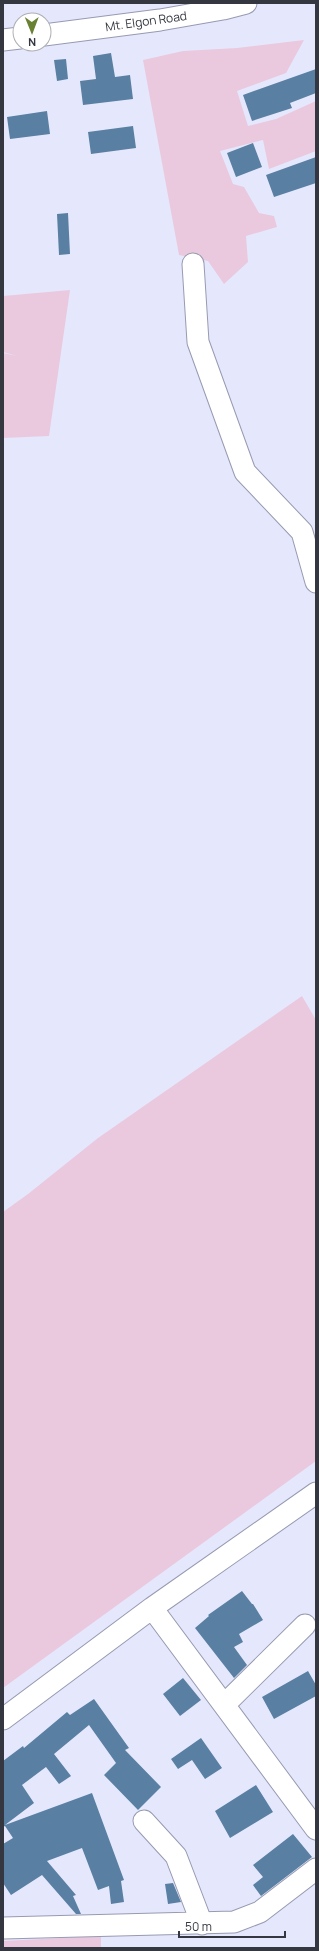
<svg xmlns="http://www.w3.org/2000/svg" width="319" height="1951" viewBox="0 0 319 1951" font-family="Manrope,sans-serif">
	<rect width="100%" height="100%" fill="#e5e8fc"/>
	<!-- green -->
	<path fill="#eac9de" d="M304,40l-18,33 -49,18 11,35 28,-7 40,-18v50l-47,18 -6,-29 -43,11 13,33 11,3 15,26 15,3 3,11 -31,9 2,26 -24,22 -16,-23 -29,-6 -36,-195 40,-9 54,-3z
		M70,290l-21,146 -46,2v-85l14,3 -14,-4v-56z
		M302,996l14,24v441l-313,227v-476l25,-18 70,-56z
		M101,1936v12h-98v-7z"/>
	<!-- building -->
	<path fill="#597fa2" d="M111,53l4,24 15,-2 3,24 -50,6 -3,-24 16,-2 -3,-23z
		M66,59l2,20 -11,2 -3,-21z
		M316,69v24l-26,10 2,5 -40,13 -9,-26z
		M47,111l3,23 -40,5 -3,-22z
		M133,126l3,22 -45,6 -3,-22z
		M253,143l9,24 -26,10 -9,-24z
		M316,157v26l-42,14 -8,-22z
		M68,213l2,41 -11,1 -2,-41z
		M242,1591l10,13h1l10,16 -24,14 4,8 -9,5 13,18 -13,13 -39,-50 14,-12 -1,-1z
		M308,1671l8,14v11l-42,23 -12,-22z
		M183,1678l18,22 -21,16 -17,-22z
		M94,1699l35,49 -4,2 36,37 -23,23 -34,-35 12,-12 -27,-38 -35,29 17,22 -12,8 -13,-17 -24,18 12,18 -29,22 87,-32 32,87 -3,1 3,21 -13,2 -2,-18 -11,4 -16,-42 -35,13 29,34 -3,1 8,18h-5l-34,-39 -31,20 -8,-12v-39l10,-6 -8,-12 -2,1v-66l20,-15 1,2 43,-36 3,3z
		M201,1738l21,30 -17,11 -13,-19 -14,9 -7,-10z
		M256,1785l17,27 -43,26 -15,-27z
		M293,1834l19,23 -51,39 -8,-11 10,-8 -10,-12z
		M173,1883l8,19 -13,2 -3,-20z"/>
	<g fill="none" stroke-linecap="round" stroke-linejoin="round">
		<defs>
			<path id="minor" d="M44,35l116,-15 63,-11 23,-6
				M3,40l17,-2
				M193,264l5,78 47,130 57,60 14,50
				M152,1608l164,221
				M224,1705l81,-80
				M3,1719l149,-111 164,-115
				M144,1821l32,35 26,68
				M3,1928l231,-6 26,-10 56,-43"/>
		</defs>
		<!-- minor casing -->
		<use href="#minor" stroke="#979ab1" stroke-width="23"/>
		<!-- minor -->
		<use href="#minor" stroke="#fff" stroke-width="21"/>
	</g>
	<g text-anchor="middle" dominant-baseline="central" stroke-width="4" stroke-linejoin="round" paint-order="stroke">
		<!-- street labels -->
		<g font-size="12" fill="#353740" stroke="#fff">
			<text transform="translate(146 21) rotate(-8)">Mt. Elgon Road</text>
		</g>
	</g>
	<!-- border -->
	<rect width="319" height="1951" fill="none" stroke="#353740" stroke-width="8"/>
	<!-- north arrow -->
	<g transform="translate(32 32) rotate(179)"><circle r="19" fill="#ffffff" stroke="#aeafb3"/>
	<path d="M0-3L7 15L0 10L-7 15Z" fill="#698133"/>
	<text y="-6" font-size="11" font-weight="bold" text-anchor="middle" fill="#353740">N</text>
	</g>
	<!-- scale -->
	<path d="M179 1931v6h106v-6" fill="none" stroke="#353740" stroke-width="2"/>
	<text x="185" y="1931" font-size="12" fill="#353740" stroke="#ffffff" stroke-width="3" paint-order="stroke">50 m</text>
</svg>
